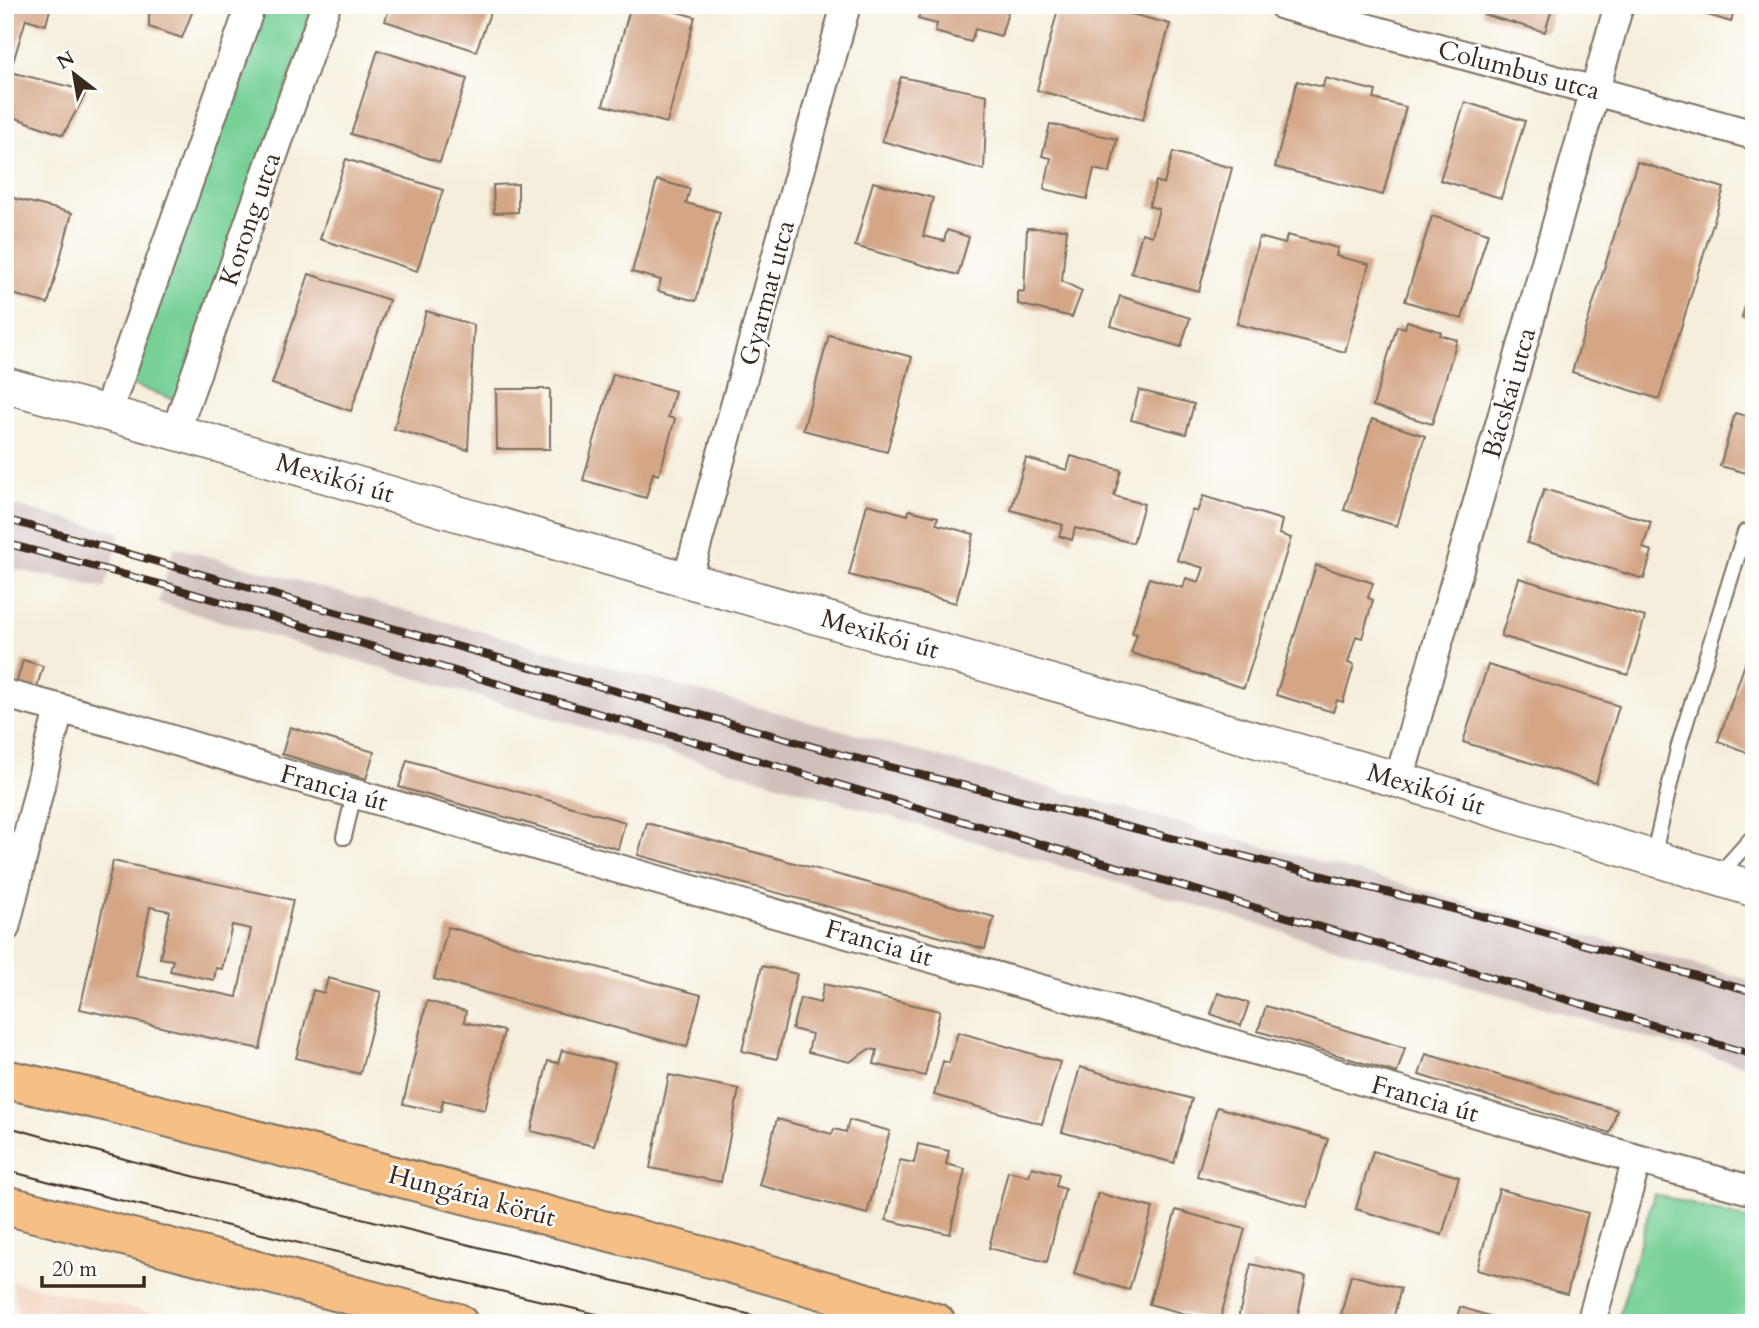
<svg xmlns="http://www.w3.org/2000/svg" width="1759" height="1328" viewBox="0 0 1759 1328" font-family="Cardo,serif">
	<rect width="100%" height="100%" fill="#fff"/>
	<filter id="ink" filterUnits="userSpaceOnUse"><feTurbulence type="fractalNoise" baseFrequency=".0143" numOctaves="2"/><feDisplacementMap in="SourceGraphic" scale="14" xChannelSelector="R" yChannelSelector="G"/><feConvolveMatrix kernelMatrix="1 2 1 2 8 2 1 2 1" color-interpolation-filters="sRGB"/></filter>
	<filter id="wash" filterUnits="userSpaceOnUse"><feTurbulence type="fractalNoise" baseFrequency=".00686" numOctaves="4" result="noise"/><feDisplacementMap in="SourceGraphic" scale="28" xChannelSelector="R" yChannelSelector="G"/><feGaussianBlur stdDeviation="1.57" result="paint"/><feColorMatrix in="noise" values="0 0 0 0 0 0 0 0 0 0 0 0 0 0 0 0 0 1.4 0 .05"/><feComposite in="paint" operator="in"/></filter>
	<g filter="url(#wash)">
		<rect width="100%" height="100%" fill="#f5eedc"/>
		<!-- built -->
		<path fill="#f3d4bf" d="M12,1282l182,41h-175z"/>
		<!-- industrial -->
		<path fill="#cfc0bb" d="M5,503l116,30 -16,55 -100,-21z
			M174,547l1580,434v88l-1596,-466z"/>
		<!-- green -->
		<path fill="#77d096" stroke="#597d5a" stroke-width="2" d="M264,5h51l-139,395 -47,-16z
			M1654,1194l100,27v102h-137z"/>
		<g id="blocks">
			<!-- building -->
			<path fill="#d4a686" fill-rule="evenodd" d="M5,5h46l-5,20 -20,-6 -16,53 77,19 -24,44 -58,-21z
				M149,5h46l-13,33 -33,-11z
				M391,5h102l-17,46 -91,-30z
				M631,5h21l43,12 -28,106 -64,-18z
				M922,5h88l-9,31 -26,-7 -4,13 -36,-10 2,-8 -19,-5z
				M1059,5h38l73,19 -27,96 -106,-30z
				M1485,5h68l-8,27 -63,-18z
				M1675,5h60l-4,17z
				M378,50l89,29 -27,83 -89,-28z
				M901,77l86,18 -3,75 -102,-29z
				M1325,78l51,13 -2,8 32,8 -23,88 -108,-28 22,-86 26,6z
				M1465,102l60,19 -24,77 -61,-18z
				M1050,124l67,15 -7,34 -16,-4 -7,30 -43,-10 7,-31 -9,-2z
				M1173,152l59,16 -33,123 -68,-18 11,-40 10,3 7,-27 -10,-3 7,-25 8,3z
				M346,159l97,31 -26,81 -97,-32z
				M1637,162l87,26 -65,211 -87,-27z
				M657,180l33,9 -4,14 34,9 -24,89 -38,-10 3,-11 -29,-8z
				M873,182l60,16 -10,38 21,5 3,-11 22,7 -11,38 -103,-29z
				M518,184v28l-24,1 -1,-28z
				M5,196l67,17 -24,91 -43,-12z
				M1432,216l56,17 -26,86 -57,-18z
				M1027,228l40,1 -5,52 20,10 -10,26 -54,-13v-13l6,1z
				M1287,235l51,13 -2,8 33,8 -24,88 -108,-28 22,-87 26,7z
				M309,274l80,26 -38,111 -79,-27z
				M1753,279h1v41l-12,-3z
				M1120,296l70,22 -9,29 -70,-21z
				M426,311l48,14 -6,125 -74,-21z
				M1407,321l34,11 -1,3 17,5 -25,84 -59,-18 24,-80 8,2z
				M829,335l83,22 -25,95 -84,-22z
				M613,374l62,17 -7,26 7,2 -16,56 -6,-2 -7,25 -63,-18z
				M496,389h54v60h-53z
				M1139,390l55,14 -8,30 -55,-14z
				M1735,413l19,5v57l-34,-9z
				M1372,419l53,17 -28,90 -53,-16z
				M1071,456l50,14 -7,26 30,8 -11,39 -58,-15 -3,12 -13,-4 4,-11 -52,-15 15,-52 41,12z
				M1544,489l107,33 -8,26 9,3 -8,28 -117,-36z
				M1203,496l79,24 -3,14 12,4 -47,150 -113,-35 6,-19 -5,-1 17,-55 34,10 3,-10 13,4 5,-14 -27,-8 15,-50 5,2z
				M867,504l41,11 1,-5 29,7 -2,7 38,10 -18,69 -107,-28z
				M1316,565l57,18 -5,15 5,2 -11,38 -6,-2 -8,27 6,2 -11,37 -6,-2 -4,12 -57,-17z
				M1519,578l126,39 -17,58 -127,-39z
				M1753,641h1v114l-36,-14z
				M23,660l20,6 -7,24 -20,-6z
				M1488,665l131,41 -23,77 -133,-41z
				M290,727l84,25 -8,27 -84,-25z
				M407,760l218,62 -7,27 -219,-62z
				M647,823l347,94 -9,32 -347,-94z
				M113,861l180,39 -33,149 -180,-40zM150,907l20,4 -10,47 13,2 -3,11 44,9 2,-12 6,1 10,-44 19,4 -14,68 -101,-21z
				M448,927l253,68 -14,52 -253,-68z
				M762,966l35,8 -20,85 -35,-8z
				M328,978l53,14 -21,82 -64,-16 17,-68 11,3z
				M824,984l116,27 -15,65 -51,-12 3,-14 -8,-1 -19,13 -42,-10 4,-18 -20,-5 8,-31 20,5z
				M1218,993l31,10 -8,23 -30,-12z
				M427,1001l39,10 -2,11 40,9 -19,79 -42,-10 -2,12 -38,-8z
				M1266,1006l139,42 -8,25 -139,-42z
				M958,1032l102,30 -18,62 -108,-29 9,-34 6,2z
				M562,1050l53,13 -21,83 -63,-15 17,-70 10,2z
				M1426,1054l191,56 -7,23 -191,-58z
				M1080,1067l112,32 -18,64 -112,-31z
				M669,1075l70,14 -18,93 -71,-14z
				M1217,1107l111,32 -21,68 -110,-31z
				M777,1119l55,15 2,-5 12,3 3,-12 41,11 -23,83 -108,-29z
				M918,1144l31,7 -3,13 19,5 -15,65 -64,-14 14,-60 14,3z
				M1373,1151l86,26 -17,58 -86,-26z
				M1032,1167l27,7 -3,12 9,3 -18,73 -58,-14 19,-77 21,5z
				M1499,1189l89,24 -21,81 -90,-24z
				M1098,1193l55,15 -24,82 -55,-16z
				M1176,1210l69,19 -26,94 -70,-19z
				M1251,1264l55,13 -10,46h-59z
				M1351,1275l50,13 -9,35h-53z
				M1460,1307l49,15v1h-54z
				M81,1314l32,8v1h-34z"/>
		</g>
	</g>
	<g filter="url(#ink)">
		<use href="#blocks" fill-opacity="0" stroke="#7c6f60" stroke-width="2"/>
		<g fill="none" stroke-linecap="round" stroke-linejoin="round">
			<defs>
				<path id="service" d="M344,837l10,-43
					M1653,857l26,-112 66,-213 9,4
					M1717,877l33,-37 4,-1"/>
				<path id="minor" d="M1283,5l471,130
					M107,413l144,-408
					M175,433l151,-428
					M687,580l159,-575
					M5,694l121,32 149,45 1362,388 117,32
					M1399,780l220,-775
					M5,928l54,-219
					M1591,1323l46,-164"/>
				<path id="tertiary" d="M5,385l195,54 487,141 712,200 355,109"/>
				<path id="primary" d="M5,1079l104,23 617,160 210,61
					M5,1205l453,118"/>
			</defs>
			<!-- service casing -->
			<use href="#service" stroke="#7c6f60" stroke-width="18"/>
			<!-- minor casing -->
			<use href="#minor" stroke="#7c6f60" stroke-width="32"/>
			<!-- tertiary casing -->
			<use href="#tertiary" stroke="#7c6f60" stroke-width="38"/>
			<!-- primary casing -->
			<use href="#primary" stroke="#7c6f60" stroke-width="42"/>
			<!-- service -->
			<use href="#service" stroke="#fff" stroke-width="14"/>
			<!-- minor -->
			<use href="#minor" stroke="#fff" stroke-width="28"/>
			<!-- tertiary -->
			<use href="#tertiary" stroke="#fff" stroke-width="35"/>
			<!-- primary -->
			<use href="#primary" stroke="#f5bf86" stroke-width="38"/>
			<!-- tram -->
			<path stroke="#3b2a1e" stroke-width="2" d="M5,1126l127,35 652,162
				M5,1170l106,28 523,125"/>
			<defs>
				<path id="rail" d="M5,519l838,236 654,165 257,72
					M5,543l159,42 1590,470"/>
			</defs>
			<!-- rail casing -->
			<use href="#rail" stroke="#3b2a1e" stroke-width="8"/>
			<!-- rail -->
			<use href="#rail" stroke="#fff" stroke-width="5" stroke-dasharray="16" stroke-linecap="butt"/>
		</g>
	</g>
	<g text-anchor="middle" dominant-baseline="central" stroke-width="5" stroke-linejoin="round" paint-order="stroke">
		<!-- street labels -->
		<g font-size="26" fill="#3b2a1e" stroke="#fff">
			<text transform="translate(1519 70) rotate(15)">Columbus utca</text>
			<text transform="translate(250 219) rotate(-71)">Korong utca</text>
			<text transform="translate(767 293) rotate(-75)">Gyarmat utca</text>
			<text transform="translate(1509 393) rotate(-74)">Bácskai utca</text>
			<text transform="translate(335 478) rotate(16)">Mexikói út</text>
			<text transform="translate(880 634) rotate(16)">Mexikói út</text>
			<text transform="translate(334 788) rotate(16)">Francia út</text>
			<text transform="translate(1426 789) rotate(17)">Mexikói út</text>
			<text transform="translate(879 943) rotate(16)">Francia út</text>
			<text transform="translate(1425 1099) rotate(16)">Francia út</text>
			<text transform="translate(472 1196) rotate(15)">Hungária körút</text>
		</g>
	</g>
	<!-- margin -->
	<rect width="1759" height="1328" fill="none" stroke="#fff" stroke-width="28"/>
	<!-- north arrow -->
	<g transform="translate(74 74) rotate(329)" stroke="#ffffff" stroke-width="5" paint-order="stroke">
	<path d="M0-5L12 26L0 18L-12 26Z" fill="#3b2a1e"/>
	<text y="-10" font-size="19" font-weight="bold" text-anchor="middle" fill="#3b2a1e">N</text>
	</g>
	<!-- scale -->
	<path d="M42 1276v10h102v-10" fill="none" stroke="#3b2a1e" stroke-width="3.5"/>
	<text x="52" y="1276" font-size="21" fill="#3b2a1e" stroke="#ffffff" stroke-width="5" paint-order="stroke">20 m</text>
</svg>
